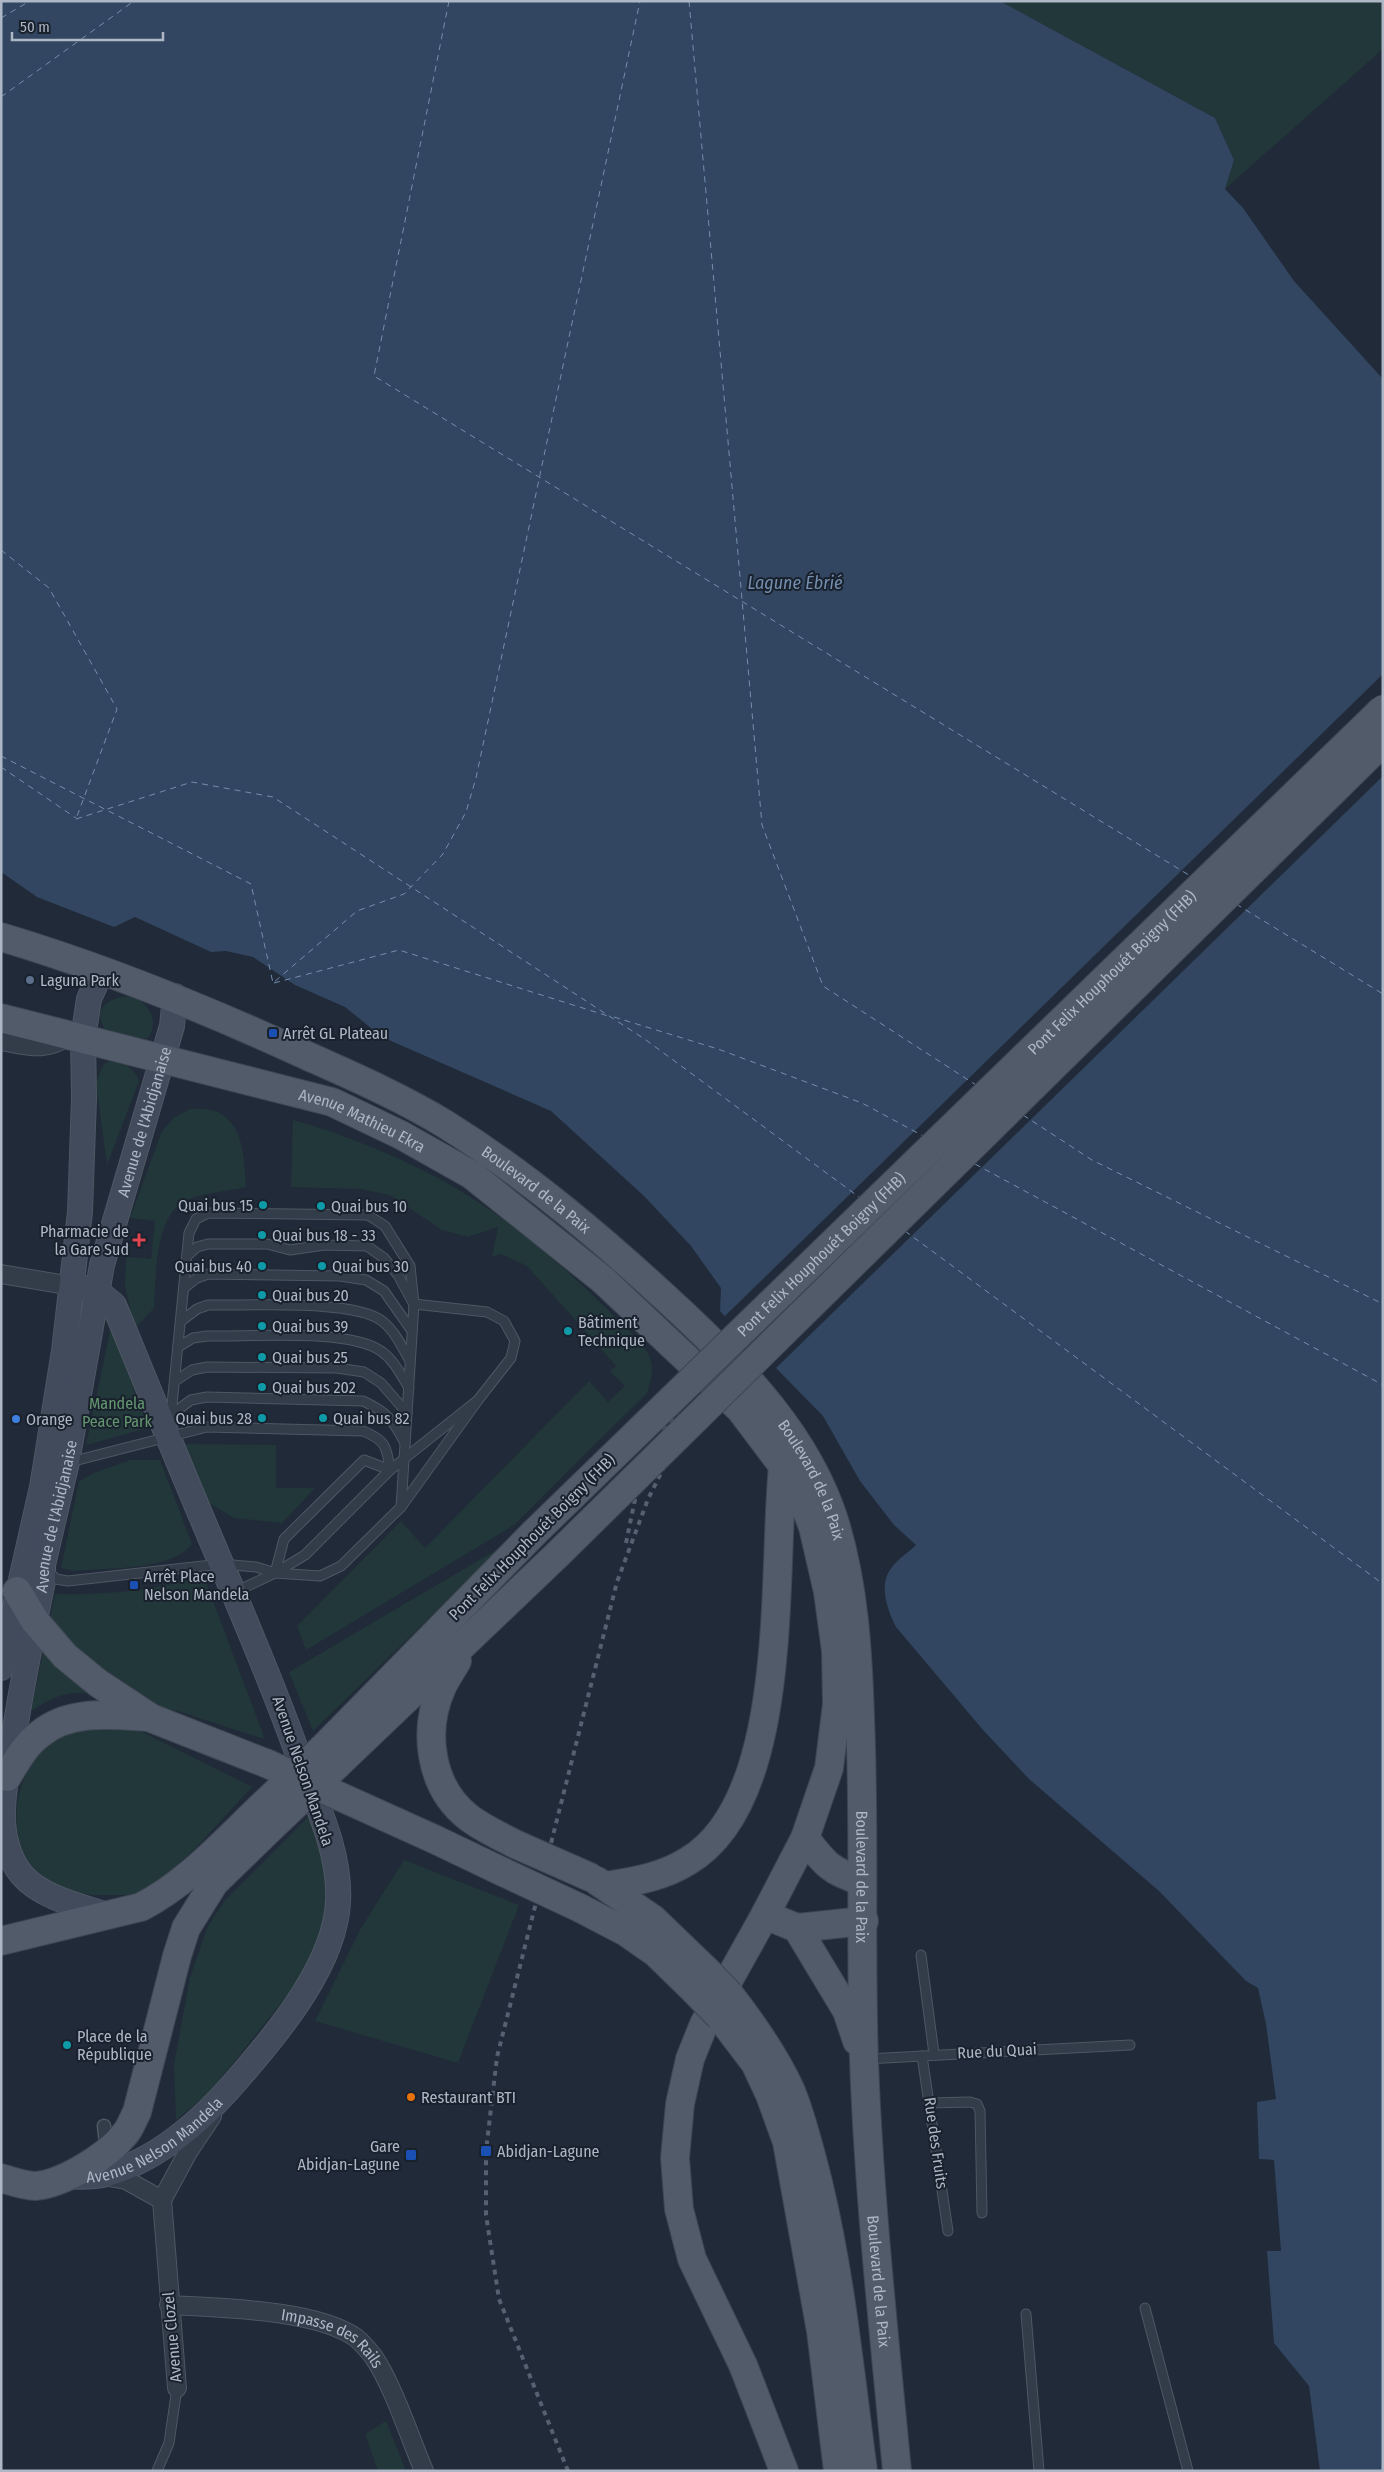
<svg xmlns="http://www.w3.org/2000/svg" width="1384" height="2472" viewBox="0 0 1384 2472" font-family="'Fira Sans Condensed',sans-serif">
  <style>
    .green { fill: #223739 }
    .water { fill: #324661 }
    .pier { fill: #202a38 }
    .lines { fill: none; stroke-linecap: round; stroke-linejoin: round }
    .ferry { stroke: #748eaf; stroke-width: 1; stroke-dasharray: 6 5; stroke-linecap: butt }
    .service-casing { stroke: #4e5764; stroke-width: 11 }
    .pedestrian-casing { stroke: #4e5764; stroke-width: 15 }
    .minor-casing { stroke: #4e5764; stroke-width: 20 }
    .secondary-casing { stroke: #4e5764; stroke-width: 26 }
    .primary-casing { stroke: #3d4552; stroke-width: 30 }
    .service { stroke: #333c49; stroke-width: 9 }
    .pedestrian { stroke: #333c49; stroke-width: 12 }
    .minor { stroke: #333c49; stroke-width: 18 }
    .secondary { stroke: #414b5c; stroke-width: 24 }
    .primary { stroke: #515b69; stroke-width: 28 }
    .rail { stroke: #556070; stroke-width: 4; stroke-dasharray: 5 5; stroke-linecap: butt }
    .primary-bridge-casing { stroke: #3d4552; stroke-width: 30; stroke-linecap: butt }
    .primary-bridge { stroke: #515b69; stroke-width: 28 }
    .service-dot { fill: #5c6f8a; stroke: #19212d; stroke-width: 2 }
    .transit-dot { fill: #1a4fb4; stroke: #19212d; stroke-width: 2 }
    .culture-dot { fill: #0f9aa8; stroke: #19212d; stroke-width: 2 }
    .health-dot { fill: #e0444e; stroke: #19212d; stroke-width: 2 }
    .shop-dot { fill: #3f7fe0; stroke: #19212d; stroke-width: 2 }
    .food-dot { fill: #e8710a; stroke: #19212d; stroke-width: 2 }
    .labels { text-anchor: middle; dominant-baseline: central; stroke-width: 4; stroke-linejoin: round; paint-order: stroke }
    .street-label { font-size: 16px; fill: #adb7c6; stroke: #19212d }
    .poi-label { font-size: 16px; fill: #adb7c6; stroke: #19212d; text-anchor: start }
    .park-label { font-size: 16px; fill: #649770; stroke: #19212d }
    .water-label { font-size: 18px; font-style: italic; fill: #748eaf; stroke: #19212d }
  </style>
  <rect width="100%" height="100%" fill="#202a38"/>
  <g class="green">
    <path d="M1000 1H1383V49L1225 189 1234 160 1215 118Z"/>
    <path d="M130 996C149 1002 160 1021 148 1038H140L105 1029C91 1007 111 997 130 996Z"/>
    <path d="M111 1061C125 1062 134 1068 139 1081L107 1165 96 1082 104 1064Z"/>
    <path d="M190 1109C198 1109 210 1108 218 1112 245 1126 244 1161 246 1187 229 1191 205 1193 189 1199 154 1212 156 1277 154 1308L135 1328 125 1287 126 1257 151 1259 155 1221 130 1218 162 1131 175 1117Z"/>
    <path d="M293 1120C343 1134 392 1154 438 1178 503 1213 562 1264 614 1316 625 1327 639 1339 647 1352 655 1366 652 1378 647 1393L514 1525 306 1650 297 1626 401 1521 425 1548 589 1381 608 1402 625 1386 610 1371 616 1366 527 1266 501 1254 492 1257 498 1227 468 1237 442 1230 390 1195 361 1189 291 1187Z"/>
    <path d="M111 1327 148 1428 86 1445Z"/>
    <path d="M182 1444 276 1445V1488H315L282 1523 234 1518 206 1501Z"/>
    <path d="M130 1460H160L192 1544C173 1571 103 1568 72 1571L61 1568 79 1481 94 1473Z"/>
    <path d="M503 1546 313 1731 289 1672Z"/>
    <path d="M204 1577 265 1739C210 1723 133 1691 76 1693 60 1693 44 1703 31 1711L55 1594C106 1596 155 1589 204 1577Z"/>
    <path d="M108 1727 136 1729 252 1787C219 1821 182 1870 141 1891 130 1896 115 1895 103 1895 86 1896 63 1892 48 1883 8 1856 9 1794 35 1759 42 1751 52 1738 63 1734 77 1729 94 1729 108 1727Z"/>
    <path d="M310 1815 328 1886V1925L306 1972 210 2092 176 2120 174 2065 190 1977 208 1926 225 1900Z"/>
    <path d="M404 1860 519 1905 458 2063 315 2021 361 1928Z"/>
    <path d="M386 2421 406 2471H378L365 2434Z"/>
  </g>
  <path class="water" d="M1 1H1000L1215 118 1234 160 1225 189 1243 208 1294 281 1383 379V2471H1320L1309 2386 1274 2343 1267 2251H1281L1274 2160 1259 2159 1257 2102 1276 2099 1266 2024 1258 1988 1246 1981 1159 1891 1029 1779 983 1730 896 1627C887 1609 878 1584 892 1567 899 1558 909 1552 916 1545L894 1525 860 1481 823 1416 720 1311 721 1288 691 1246 644 1196 551 1111 382 1037 345 1007 295 985 253 957 226 951 211 952 135 917 114 927 37 897 1 872Z"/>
  <path class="pier" d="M1383 674V776L774 1370 723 1318Z"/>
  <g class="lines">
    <g class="ferry">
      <path d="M449 1 374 376 1192 877"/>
      <path d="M689 1 762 825 823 986 976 1085"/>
      <path d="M1 18 30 1"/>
      <path d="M1 97 134 1"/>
      <path d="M1 550 49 588 117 709 76 819"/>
      <path d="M1 756 251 884 273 983 357 911 404 894 443 854 466 812 476 778 640 1"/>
      <path d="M1 767 76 818"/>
      <path d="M76 819 192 782 273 797 646 1040 859 1197"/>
      <path d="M1236 904 1383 994"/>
      <path d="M274 983 399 950 608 1016"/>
      <path d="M614 1017 718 1049 862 1103 925 1137"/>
      <path d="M1023 1115 1092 1160 1383 1304"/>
      <path d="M975 1164 1383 1385"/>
      <path d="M905 1231 1383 1584"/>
    </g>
    <g class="service-casing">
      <g id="service">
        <path d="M187 1256 197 1247 208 1244H267L290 1250 324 1245 367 1246 384 1258 398 1275 412 1301"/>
        <path d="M184 1288 197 1278 208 1274 340 1276 366 1280 384 1291 412 1331"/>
        <path d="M181 1321 197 1309 208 1305C247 1306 354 1299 382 1321 395 1331 402 1347 410 1361"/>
        <path d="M178 1347 193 1338 207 1336C249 1337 348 1328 381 1351 394 1360 401 1375 409 1388"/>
        <path d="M175 1381 192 1370 207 1367 337 1368 364 1372 381 1383 407 1413"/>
        <path d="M172 1414 191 1400 207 1397 363 1401C387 1412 393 1420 405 1443"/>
        <path d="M170 1425 189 1233 196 1219 208 1213 368 1215 385 1226 410 1266 414 1304 401 1507"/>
        <path d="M70 1462 207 1427 363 1431C385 1440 387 1446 390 1470"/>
        <path d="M48 1571 56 1579 68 1581 221 1564 256 1567 275 1573 320 1576 341 1566 401 1507 478 1400"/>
        <path d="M275 1573 284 1539 364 1460 390 1470"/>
        <path d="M235 1592 275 1573 305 1555 390 1470 478 1400 511 1358 515 1341 504 1321 487 1312 414 1304"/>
        <path d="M921 1955 934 2054"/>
        <path d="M922 2056 948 2231"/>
        <path d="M866 2059 1130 2045"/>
        <path d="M931 2103 970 2102 977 2104 980 2111 982 2213"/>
        <path d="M1145 2308 1188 2471"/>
        <path d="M1026 2314 1039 2471"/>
        <path d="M157 2471 169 2443 177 2388"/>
      </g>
    </g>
    <g class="pedestrian-casing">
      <path id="pedestrian" d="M104 2126 107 2151"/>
    </g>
    <g class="minor-casing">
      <g id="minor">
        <path d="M1 1041C30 1046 43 1052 70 1036"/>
        <path d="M1 1274 72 1286"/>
        <path d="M103 2176 126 2180 162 2200"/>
        <path id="s1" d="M169 2305C219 2308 314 2309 355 2337 361 2341 368 2350 373 2356 393 2385 410 2438 424 2471"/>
        <path d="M177 2388 162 2200 188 2152 212 2116"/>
      </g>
    </g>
    <g class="secondary-casing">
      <g id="secondary">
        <path d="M1 1668 42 1487 64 1351 80 1212 84 1098 83 1038 89 999 102 970"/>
        <path id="s2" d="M108 1915C80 1906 42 1898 22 1875 10 1861 4 1840 3 1822 2 1796 8 1768 13 1742 21 1688 32 1635 43 1581V1565L67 1462 102 1265 172 1026 175 996"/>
        <path id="s3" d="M66 2177C78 2177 91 2177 103 2175 159 2161 206 2117 242 2074 281 2029 335 1963 338 1902 341 1852 315 1801 298 1755 271 1678 238 1604 207 1530 175 1455 145 1380 114 1305L97 1291 72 1286"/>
      </g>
    </g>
    <g class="primary-casing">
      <g id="primary">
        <path id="s4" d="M1 937C105 968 203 1008 301 1053 350 1075 399 1096 445 1124 530 1177 607 1243 681 1312 743 1370 807 1436 834 1520 854 1584 858 1652 860 1718 865 1832 860 1946 864 2060 869 2197 884 2334 897 2471"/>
        <path id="s5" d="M1 1018 332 1102 401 1135 472 1175 603 1280 740 1409 783 1466 803 1501 813 1527 828 1592 836 1651 837 1704 829 1768 805 1838 765 1915 704 2024 690 2059 680 2104 675 2158 679 2209 692 2259 743 2365 784 2471"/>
        <path d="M17 1591 35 1621 65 1656 98 1683 151 1718 268 1764"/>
        <path d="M457 1661C452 1670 446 1678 442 1687 422 1731 430 1787 468 1817 482 1828 500 1836 515 1844"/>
        <path d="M323 1748 534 1533"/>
        <path d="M338 1764 556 1556"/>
        <path d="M7 1777C16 1762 25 1745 40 1734 70 1709 113 1715 149 1717"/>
        <path d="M805 1838C824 1863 831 1872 862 1881"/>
        <path d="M434 1839 503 1872"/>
        <path d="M597 1881 653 1919 706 1970"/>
        <path d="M606 1886C635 1881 663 1877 688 1861 791 1800 772 1571 783 1466"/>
        <path d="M580 1908 626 1932 656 1953 696 1992"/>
        <path d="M765 1915 797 1928 847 2011 857 2041"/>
        <path d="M797 1928 864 1921"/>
        <path d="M1 1941 141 1907C189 1882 226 1840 264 1804"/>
        <path d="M730 1995C754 2026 775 2056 791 2091 803 2121 810 2151 818 2182 841 2277 850 2374 863 2471"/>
        <path d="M720 2017 755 2063 770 2095 787 2142 821 2331 838 2471"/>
        <path d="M1 2178C11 2181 25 2186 35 2186 63 2184 106 2157 124 2135 130 2129 133 2119 137 2112L177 1956 186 1928 214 1883 279 1820"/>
      </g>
    </g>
    <use href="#service" class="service"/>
    <use href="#pedestrian" class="pedestrian"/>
    <use href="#minor" class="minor"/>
    <use href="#secondary" class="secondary"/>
    <use href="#primary" class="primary"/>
    <g class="rail">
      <path d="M626 1543 638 1485 666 1426 694 1391 1383 724"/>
      <path d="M568 2471 499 2299 486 2215V2151L497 2057 617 1582 648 1499 672 1451 705 1402 1383 745"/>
    </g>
    <g class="primary-bridge-casing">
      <g id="primary-bridge">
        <path id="s6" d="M534 1533 1383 709"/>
        <path d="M556 1556 1383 742"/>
        <path d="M268 1764 434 1839"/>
        <path d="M264 1804 323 1748"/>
        <path d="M279 1820 338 1764"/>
        <path d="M515 1844 592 1878"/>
        <path d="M503 1872 580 1908"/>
        <path d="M706 1970 730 1995"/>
        <path d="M696 1992 720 2017"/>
      </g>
    </g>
    <use href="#primary-bridge" class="primary-bridge"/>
  </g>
  <circle class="service-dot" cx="30" cy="980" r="5"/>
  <g class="transit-dot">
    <rect x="268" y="1028" width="10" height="10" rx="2.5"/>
    <rect x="129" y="1580" width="10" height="10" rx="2.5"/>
    <rect x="480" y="2145" width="12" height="12" rx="2.5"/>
    <rect x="405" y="2149" width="12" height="12" rx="2.5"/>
  </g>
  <g class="culture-dot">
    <circle cx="263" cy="1205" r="5"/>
    <circle cx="321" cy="1206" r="5"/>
    <circle cx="262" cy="1235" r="5"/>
    <circle cx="262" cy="1266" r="5"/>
    <circle cx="322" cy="1266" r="5"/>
    <circle cx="262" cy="1295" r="5"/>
    <circle cx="262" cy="1326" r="5"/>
    <circle cx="568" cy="1331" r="5"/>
    <circle cx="262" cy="1357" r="5"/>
    <circle cx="262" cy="1387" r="5"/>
    <circle cx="262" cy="1418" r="5"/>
    <circle cx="323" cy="1418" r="5"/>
    <circle cx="67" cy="2045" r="5"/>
  </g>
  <path class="health-dot" d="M136.5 1232.5h5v5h5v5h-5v5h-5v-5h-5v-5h5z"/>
  <circle class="shop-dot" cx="16" cy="1419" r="5"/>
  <circle class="food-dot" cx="411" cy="2097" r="5"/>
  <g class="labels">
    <g class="street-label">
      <text stroke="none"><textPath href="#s6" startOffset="805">Pont Felix Houphouét Boigny (FHB)</textPath></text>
      <text stroke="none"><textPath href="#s2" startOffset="869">Avenue de l'Abidjanaise</textPath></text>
      <text stroke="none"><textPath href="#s5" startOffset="376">Avenue Mathieu Ekra</textPath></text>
      <text stroke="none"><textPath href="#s4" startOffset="595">Boulevard de la Paix</textPath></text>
      <text stroke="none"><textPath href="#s6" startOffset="400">Pont Felix Houphouét Boigny (FHB)</textPath></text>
      <text stroke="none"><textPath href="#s4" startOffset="1000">Boulevard de la Paix</textPath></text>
      <text stroke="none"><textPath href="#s2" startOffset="464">Avenue de l'Abidjanaise</textPath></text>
      <text transform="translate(532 1537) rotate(-45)">Pont Felix Houphouét Boigny (FHB)</text>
      <text transform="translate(303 1771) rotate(71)">Avenue Nelson Mandela</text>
      <text stroke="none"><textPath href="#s4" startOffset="1405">Boulevard de la Paix</textPath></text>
      <text transform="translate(997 2051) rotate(-3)">Rue du Quai</text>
      <text stroke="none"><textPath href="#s3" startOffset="99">Avenue Nelson Mandela</textPath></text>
      <text transform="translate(936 2143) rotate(82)">Rue des Fruits</text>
      <text stroke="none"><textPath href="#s4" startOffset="1810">Boulevard de la Paix</textPath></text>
      <text transform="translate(172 2337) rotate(-95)">Avenue Clozel</text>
      <text stroke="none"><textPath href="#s1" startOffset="171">Impasse des Rails</textPath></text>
    </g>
    <g class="poi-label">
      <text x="40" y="980">Laguna Park</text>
      <text x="283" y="1033">Arrêt GL Plateau</text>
      <text x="253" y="1205" text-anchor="end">Quai bus 15</text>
      <text x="331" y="1206">Quai bus 10</text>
      <text x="129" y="1231" text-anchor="end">Pharmacie de<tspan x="129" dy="18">la Gare Sud</tspan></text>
      <text x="272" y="1235">Quai bus 18 - 33</text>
      <text x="252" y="1266" text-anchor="end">Quai bus 40</text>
      <text x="332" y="1266">Quai bus 30</text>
      <text x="272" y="1295">Quai bus 20</text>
      <text x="578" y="1322">Bâtiment<tspan x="578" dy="18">Technique</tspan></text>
      <text x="272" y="1326">Quai bus 39</text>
      <text x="272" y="1357">Quai bus 25</text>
      <text x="272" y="1387">Quai bus 202</text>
      <text x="252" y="1418" text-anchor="end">Quai bus 28</text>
      <text x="333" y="1418">Quai bus 82</text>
      <text x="26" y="1419">Orange</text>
      <text x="144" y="1576">Arrêt Place<tspan x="144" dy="18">Nelson Mandela</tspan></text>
      <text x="77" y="2036">Place de la<tspan x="77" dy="18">République</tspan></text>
      <text x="421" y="2097">Restaurant BTI</text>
      <text x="400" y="2146" text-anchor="end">Gare<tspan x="400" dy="18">Abidjan-Lagune</tspan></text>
      <text x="497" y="2151">Abidjan-Lagune</text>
    </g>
    <g class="park-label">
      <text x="117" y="1403">Mandela<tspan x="117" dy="18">Peace Park</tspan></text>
    </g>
    <g class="water-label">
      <text x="795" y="583">Lagune Ébrié</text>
    </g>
  </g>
  <rect width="1384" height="2472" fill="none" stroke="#adb7c6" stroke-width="5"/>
  <path d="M12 32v8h151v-8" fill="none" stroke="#adb7c6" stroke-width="2.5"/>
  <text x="20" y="32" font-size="15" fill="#adb7c6" stroke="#19212d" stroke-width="4" paint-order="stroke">50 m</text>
</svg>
